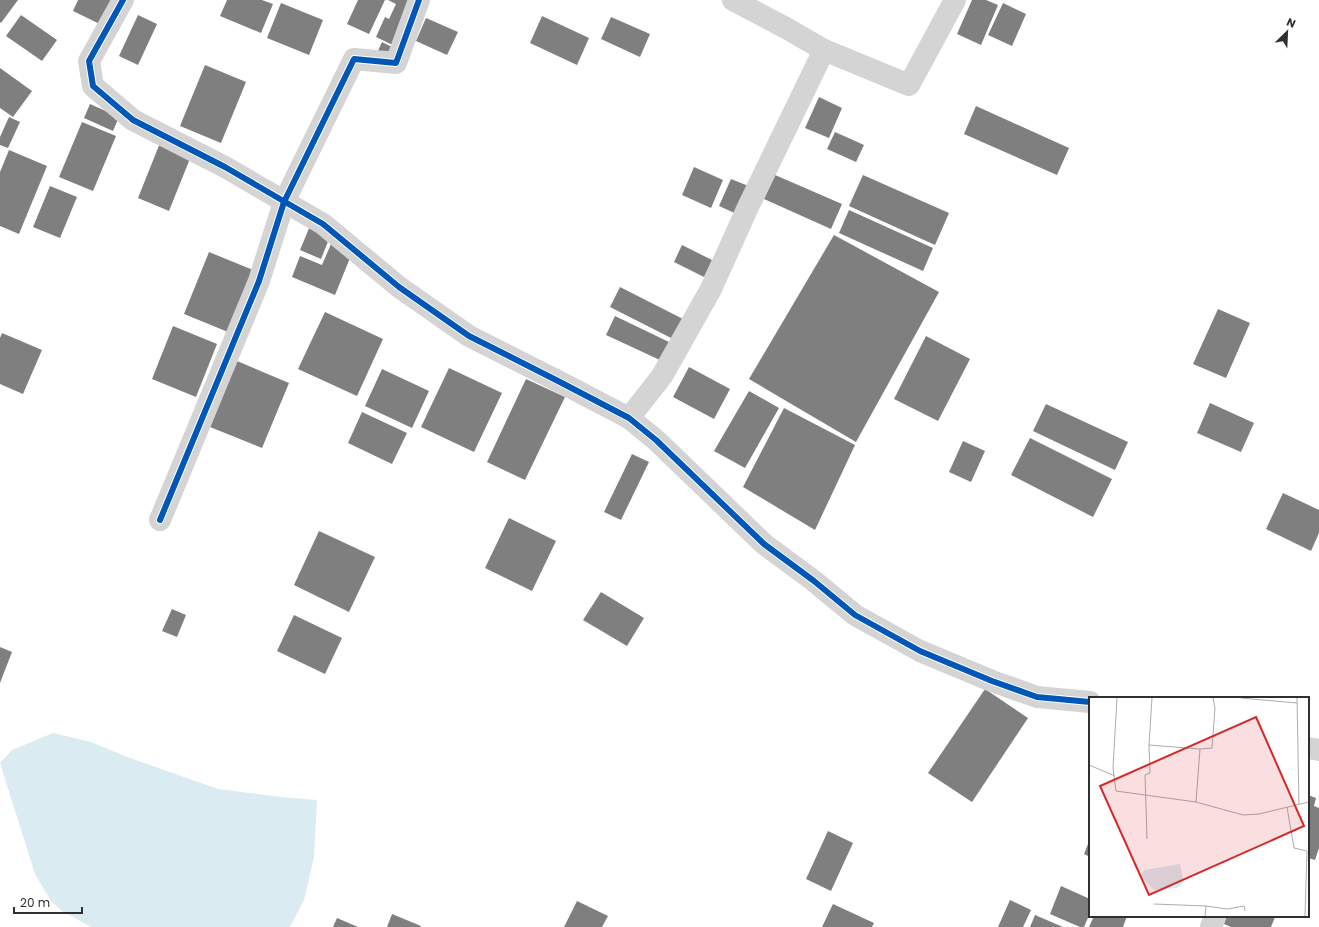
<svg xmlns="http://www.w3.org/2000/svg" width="1319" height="927" viewBox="0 0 1319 927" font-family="Poppins,sans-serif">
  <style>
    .water { fill: #dbebf2 }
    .building { fill: #7f7f7f }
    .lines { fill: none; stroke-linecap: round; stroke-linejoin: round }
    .minor { stroke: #d4d4d4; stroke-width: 22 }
    .cycleway-casing { stroke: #fff; stroke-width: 8 }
    .cycleway { stroke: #0057b8; stroke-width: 6 }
    .inset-road { fill: none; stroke: #acacac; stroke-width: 1 }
    .view { fill: #d62828; fill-opacity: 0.15; stroke: #d62828; stroke-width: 2 }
    .inset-edge { fill: none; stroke: #303030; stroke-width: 2 }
  </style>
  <rect width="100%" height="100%" fill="#fff"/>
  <path class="water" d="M53 733 91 742 130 758 218 789 281 797 317 800 314 857 304 900 291 925 289 927H91L62 911 51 901 35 874 0 763 12 750Z"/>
  <g class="building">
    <path d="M0 0H18L1 23 0 22Z"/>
    <path d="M78 0H113L108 28 73 11Z"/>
    <path d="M227 0H262L273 4 261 33 220 16Z"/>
    <path d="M358 0H385L369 34 347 24Z"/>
    <path d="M388 0H423L401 49 376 37 385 17 389 19 396 4Z"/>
    <path d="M972 0H986L998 5 981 45 957 34Z"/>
    <path d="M281 3 323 20 309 55 267 38Z"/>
    <path d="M1003 3 1026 14 1012 46 988 35Z"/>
    <path d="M21 15 57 40 42 61 6 36Z"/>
    <path d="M138 15 157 24 138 65 119 56Z"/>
    <path d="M542 16 589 38 577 65 530 43Z"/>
    <path d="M611 17 650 34 640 57 601 39Z"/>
    <path d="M426 18 458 32 447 55 416 41Z"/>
    <path d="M382 42 402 52 377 53Z"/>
    <path d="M205 65 246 82 221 143 180 126Z"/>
    <path d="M0 68 32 91 13 117 0 108Z"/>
    <path d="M819 97 842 108 829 138 805 128Z"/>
    <path d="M90 104 119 117 113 131 84 118Z"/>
    <path d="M976 106 1069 148 1057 175 964 134Z"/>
    <path d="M9 117 20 122 8 148 0 145V137Z"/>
    <path d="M82 122 116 136 93 191 59 177Z"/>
    <path d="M835 132 864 145 856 162 827 149Z"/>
    <path d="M160 143 191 156 169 211 138 198Z"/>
    <path d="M9 150 47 166 19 234 0 226V172Z"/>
    <path d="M694 167 723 180 711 208 682 195Z"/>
    <path d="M775 175 842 204 831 229 764 199Z"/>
    <path d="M863 175 949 213 935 245 849 206Z"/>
    <path d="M731 179 751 187 739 215 719 206Z"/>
    <path d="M50 186 77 197 60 238 33 227Z"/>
    <path d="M849 210 933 248 923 271 839 233Z"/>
    <path d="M310 226 331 234 321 259 300 250Z"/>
    <path d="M834 235 939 292 856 442 749 379Z"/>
    <path d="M331 244 352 253 335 295 292 277 300 256 322 265Z"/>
    <path d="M682 245 712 260 704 277 674 262Z"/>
    <path d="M209 252 253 270 228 332 184 314Z"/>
    <path d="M620 287 683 319 673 339 610 307Z"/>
    <path d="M1218 309 1250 323 1226 378 1193 364Z"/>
    <path d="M325 312 383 339 357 396 298 369Z"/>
    <path d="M615 316 671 343 662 361 606 335Z"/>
    <path d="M173 326 217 344 196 397 152 379Z"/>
    <path d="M2 333 42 350 23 394 0 384V338Z"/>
    <path d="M926 336 970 359 938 421 894 399Z"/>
    <path d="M237 361 289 383 262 448 210 427Z"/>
    <path d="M689 367 730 389 714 419 673 397Z"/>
    <path d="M449 368 502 393 474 452 421 427Z"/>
    <path d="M382 369 429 391 412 428 365 406Z"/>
    <path d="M526 379 565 397 525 480 487 462Z"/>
    <path d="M749 391 779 408 745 468 714 451Z"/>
    <path d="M1210 403 1254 423 1241 452 1197 433Z"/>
    <path d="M1046 404 1128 442 1115 470 1033 431Z"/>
    <path d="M784 408 855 445 815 530 743 487Z"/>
    <path d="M362 412 407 433 392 464 348 443Z"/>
    <path d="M1030 438 1112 479 1093 517 1011 475Z"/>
    <path d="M963 441 985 451 971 482 949 472Z"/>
    <path d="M632 454 649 462 621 520 604 512Z"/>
    <path d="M1283 493 1319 510V533L1311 551 1266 529Z"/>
    <path d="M509 518 556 541 532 591 485 568Z"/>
    <path d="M319 531 375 557 349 612 294 585Z"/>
    <path d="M601 592 644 618 627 646 583 620Z"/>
    <path d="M172 609 186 615 177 637 162 631Z"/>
    <path d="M294 615 342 638 325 674 277 651Z"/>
    <path d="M0 647 12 652 0 683Z"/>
    <path d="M985 689 1028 718 972 802 928 773Z"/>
    <path d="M1308 795 1316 798 1314 806 1319 808V848L1315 860 1308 858Z"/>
    <path d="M828 831 853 843 831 891 806 879Z"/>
    <path d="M1090 839V857L1084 854Z"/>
    <path d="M1061 886 1090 899V913L1084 927H1080L1050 914Z"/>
    <path d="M1010 900 1031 910 1023 927H998Z"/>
    <path d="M577 901 608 916 602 927H564Z"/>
    <path d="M833 904 874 923 872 927H822Z"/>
    <path d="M392 914 421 926 420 927H387Z"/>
    <path d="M1035 915 1063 927H1030Z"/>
    <path d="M1094 916H1127L1123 927H1089Z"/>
    <path d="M1227 916H1273L1275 917 1271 927H1231L1224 924Z"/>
    <path d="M337 918 358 927H333Z"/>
  </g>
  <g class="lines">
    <g class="minor">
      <path d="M123 0 89 61 93 86 133 120 225 167 323 224 399 287 469 336 558 381 629 418 656 440 764 544 814 581 855 615 920 651 992 681 1037 697 1090 702"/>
      <path d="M824 50 909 85 955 0"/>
      <path d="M629 418 662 376 711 289 748 207 824 50 786 28 733 0"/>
      <path d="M160 520 259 281 284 202 354 59 396 63 419 0"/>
      <path d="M1308 748 1319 750"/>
      <path d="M1211 927 1215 916"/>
    </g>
    <g class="cycleway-casing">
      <g id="cycleway">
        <path d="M123 0 89 61 93 86 133 120 225 167 323 224 399 287 469 336 558 381 629 418 656 440 764 544 814 581 855 615 920 651 992 681 1037 697 1090 702"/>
        <path d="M160 520 259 281 284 202 354 59 396 63 419 0"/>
      </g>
    </g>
    <use href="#cycleway" class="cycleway"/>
  </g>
  <g transform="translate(1089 697)">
    <rect width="220" height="220" fill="#fff"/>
    <path d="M91 167 94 183 92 189 88 191 65 193 51 179 56 173Z" fill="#dbebf2"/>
    <path class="inset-road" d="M28 1 24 71 27 94 107 105 154 118 170 117 220 105M152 1 208 6M208 1 210 108M60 48 111 52 107 105M111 52 123 51 126 11 124 1M0 68 26 79M198 110 205 151 218 154 216 219M58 142 56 78 61 76 60 48 63 1M65 207 117 209M116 219 117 209 138 212 155 209 156 214"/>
    <path class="view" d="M167 20 215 129 60 198 11 89Z"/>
    <rect width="220" height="220" class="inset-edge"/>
  </g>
  <g transform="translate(1287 32) rotate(24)" stroke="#ffffff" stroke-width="3" paint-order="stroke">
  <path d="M0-3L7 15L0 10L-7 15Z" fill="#303030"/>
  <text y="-6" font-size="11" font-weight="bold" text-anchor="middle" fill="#303030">N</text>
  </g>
  <path d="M14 907v6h68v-6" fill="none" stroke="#303030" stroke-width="2"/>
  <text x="20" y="907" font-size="12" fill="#303030" stroke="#ffffff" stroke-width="3" paint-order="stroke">20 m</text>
</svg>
